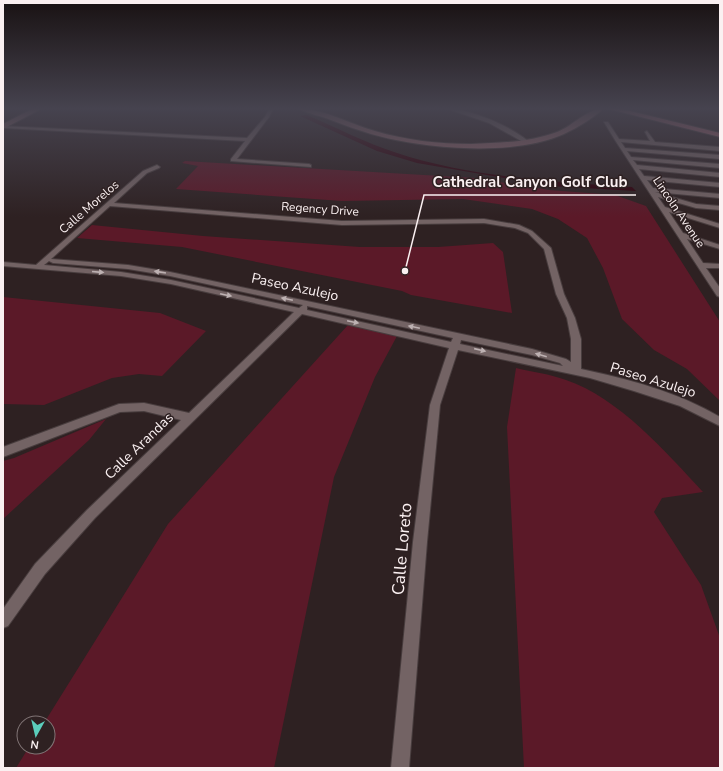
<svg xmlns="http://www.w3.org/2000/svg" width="723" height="771" viewBox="0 0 723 771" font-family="'Nunito Sans',sans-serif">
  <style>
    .green { fill: #5b1928 }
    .water { fill: #2f000b }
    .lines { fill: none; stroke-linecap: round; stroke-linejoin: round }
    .street-casing { stroke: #483d3e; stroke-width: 2 }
    .secondary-casing { stroke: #483d3e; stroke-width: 2 }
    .primary-casing { stroke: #483d3e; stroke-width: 2 }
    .street { fill: #736364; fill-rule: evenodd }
    .secondary { fill: #8e646a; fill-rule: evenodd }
    .primary { fill: #a86571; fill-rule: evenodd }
    .oneway { fill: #bdb1b2 }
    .labels { text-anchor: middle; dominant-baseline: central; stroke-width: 3; stroke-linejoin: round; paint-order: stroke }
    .far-street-label { font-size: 12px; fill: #faf0f1; stroke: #2e2122 }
    .street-label { font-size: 14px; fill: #faf0f1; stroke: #2e2122 }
    .near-street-label { font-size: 17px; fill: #faf0f1; stroke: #2e2122 }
    .leader { fill: none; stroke: #faf0f1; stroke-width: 1.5 }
    .callout-dot { fill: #faf0f1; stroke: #2e2122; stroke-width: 1.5 }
    .callout-label { font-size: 15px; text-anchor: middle; font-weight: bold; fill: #faf0f1; stroke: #2e2122; stroke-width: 3; stroke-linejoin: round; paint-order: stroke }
  </style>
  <rect width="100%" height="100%" fill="#2e2122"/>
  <g class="green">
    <path d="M185 161 475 178 549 190 615 195 646 206 720 322V401L687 369 654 350 622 319 603 268 587 238 558 219 532 209 463 199 342 201 176 189 198 166 182 163Z"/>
    <path d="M92 225 203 236 360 247H438L493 243 503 252 512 313 411 295 402 291 182 247 77 238Z"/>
    <path d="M3 297 160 313 206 331 162 376 139 374 112 378 44 405 3 404Z"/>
    <path d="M348 325 397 336 375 377 334 477 274 768H16L29 747H48V723H44L168 524Z"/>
    <path d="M516 368C532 372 550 374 566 380 619 398 666 452 703 492L662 498 654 512 701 585 720 638V768H524L507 427Z"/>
    <path d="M106 419 89 440 3 519V461L14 458Z"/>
  </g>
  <path class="water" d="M307 115C337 128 366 143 397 153 469 177 556 182 632 187L636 191 550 186 417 163 377 151 300 116Z"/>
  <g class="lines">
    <g class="street-casing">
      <g id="street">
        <path d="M269 109H273L269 117 237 159 309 164 311 165V167L231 161V159L245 141 3 128V126L247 138 265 117Z"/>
        <path d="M448 109C471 109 510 126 528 141L523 142 489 123Z"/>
        <path d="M604 122H608L619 139 650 141 645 132 647 131 655 142 720 147V151L621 142 625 148 720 155V159L627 151 631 157 720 164V168L633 160 637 165 720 173V177L639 169 644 176 720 183V187L647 180 653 188 720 194V198L655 192 696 204 720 206V210L696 208 658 197 665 207 720 224V228L669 212 683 233 720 245V249L687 239 703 263 720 264V268H706L720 288V297L717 296 615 140Z"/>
        <path d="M157 165 160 167 159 168 147 173 114 203 342 221 484 219 519 225 532 231 551 248 564 294 575 318 581 339V369C628 379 678 392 720 417V426L680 406 634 391 590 378 458 350 440 405 427 542 409 768H391L413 542 430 405 449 348 302 314 95 518 45 574 8 626 3 628V609L35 564 87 510 181 420 144 411 120 412 3 457V447L119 404 144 403 189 413 294 312 171 284 121 276 3 266V262L36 265 143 171ZM110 206 342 225 484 223 515 228 528 233 544 249 556 294 567 318 571 339V362L566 359 532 349 170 272 128 265 51 259ZM49 261 53 263 128 269 170 276 303 305 299 308 171 280 121 272 44 265ZM307 306 453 338 451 342 307 310ZM461 340 532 355 560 363 563 366 460 344Z"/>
      </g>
    </g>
    <g class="secondary-casing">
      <g id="secondary">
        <path d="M32 109H41L3 129V124Z"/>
        <path d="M299 109C326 109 349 124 375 131 405 140 439 144 471 144 500 143 530 142 557 132 573 126 586 109 603 109 592 119 577 128 564 134 513 157 424 149 371 134 358 130 344 125 331 120 321 116 309 114 299 109Z"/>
      </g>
    </g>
    <g class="primary-casing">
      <path id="primary" d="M609 109H622L720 133V137Z"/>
    </g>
    <use href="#street" class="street"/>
    <use href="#secondary" class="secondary"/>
    <use href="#primary" class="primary"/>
  </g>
  <defs><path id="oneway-solid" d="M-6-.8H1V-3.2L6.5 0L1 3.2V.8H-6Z"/></defs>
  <g class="oneway">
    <use href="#oneway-solid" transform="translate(98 272) rotate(5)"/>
    <use href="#oneway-solid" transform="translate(160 272) rotate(-171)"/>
    <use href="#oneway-solid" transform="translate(226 295) rotate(12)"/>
    <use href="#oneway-solid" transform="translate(287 299) rotate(-168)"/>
    <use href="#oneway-solid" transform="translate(353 322) rotate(12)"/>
    <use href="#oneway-solid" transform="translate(414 327) rotate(-168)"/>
    <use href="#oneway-solid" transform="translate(480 350) rotate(13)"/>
    <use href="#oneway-solid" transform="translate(541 355) rotate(-164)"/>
  </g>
  <linearGradient id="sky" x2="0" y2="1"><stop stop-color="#191213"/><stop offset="0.5" stop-color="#46434f"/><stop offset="1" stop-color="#46434f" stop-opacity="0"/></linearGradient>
  <rect width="723" height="217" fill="url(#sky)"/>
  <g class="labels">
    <g class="far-street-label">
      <text transform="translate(89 207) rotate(-41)">Calle Morelos</text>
      <text transform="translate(320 209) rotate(4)">Regency Drive</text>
      <text transform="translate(679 212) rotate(56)">Lincoln Avenue</text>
    </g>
    <g class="street-label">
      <text transform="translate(295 287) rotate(12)">Paseo Azulejo</text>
      <text transform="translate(653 380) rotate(17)">Paseo Azulejo</text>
      <text transform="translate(139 446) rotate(-44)">Calle Arandas</text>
    </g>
    <g class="near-street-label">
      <text transform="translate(402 549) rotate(-85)">Calle Loreto</text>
    </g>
  </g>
  <path class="leader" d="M405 271L424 195H636"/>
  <circle class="callout-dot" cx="405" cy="271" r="4"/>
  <g class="callout-label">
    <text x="530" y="187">Cathedral Canyon Golf Club</text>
  </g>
  <rect width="723" height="771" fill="none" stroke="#faf0f1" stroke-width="8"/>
  <g transform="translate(36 735) rotate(188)"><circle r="19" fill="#2e2122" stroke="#807475"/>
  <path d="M0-3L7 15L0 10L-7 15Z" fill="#5bcebc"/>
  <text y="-6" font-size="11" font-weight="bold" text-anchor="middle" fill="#faf0f1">N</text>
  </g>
</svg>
